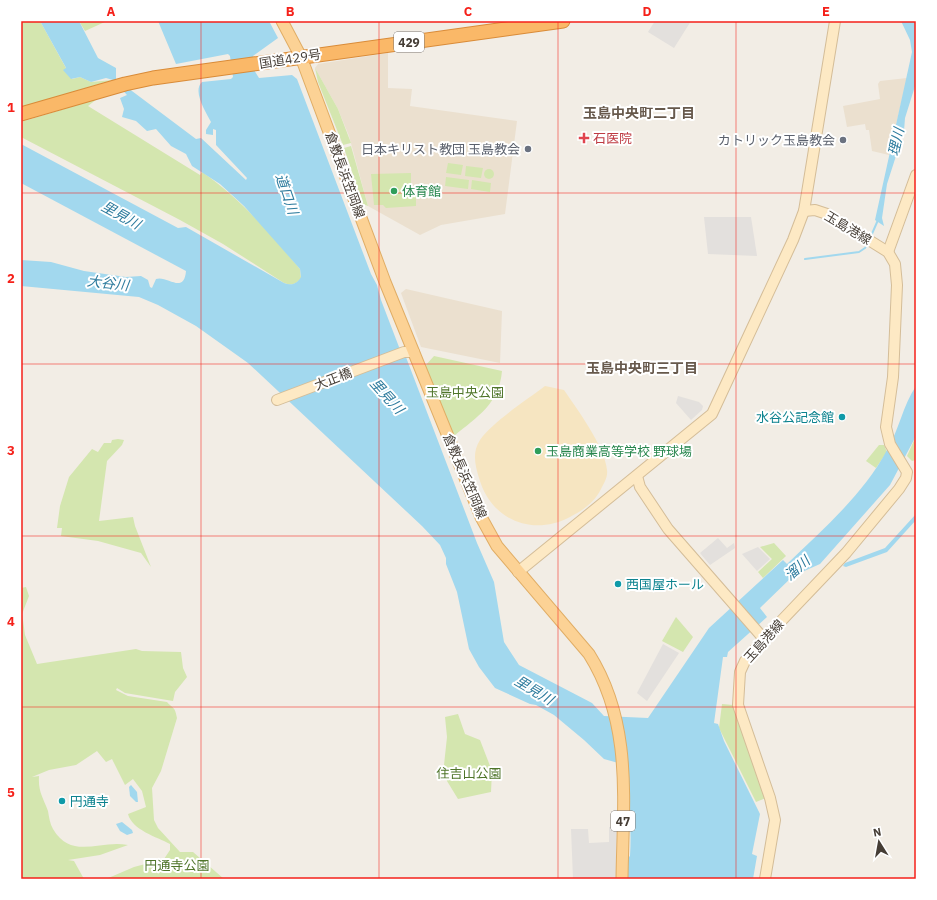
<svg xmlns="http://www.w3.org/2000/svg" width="937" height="900" viewBox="0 0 937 900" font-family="'IBM Plex Sans','Noto Sans JP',sans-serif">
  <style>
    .education { fill: #ebe0cf }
    .green { fill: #d4e6af }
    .sand { fill: #f6e5c1 }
    .parking { fill: #e3e0dd }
    .water { fill: #a2d8ee }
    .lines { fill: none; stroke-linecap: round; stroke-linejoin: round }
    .stream { stroke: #a2d8ee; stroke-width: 2 }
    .secondary-casing { stroke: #d4bd98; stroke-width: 12 }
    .primary-casing { stroke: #e0ad65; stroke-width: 13 }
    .highway-casing { stroke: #d98b38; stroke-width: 15 }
    .secondary { stroke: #fde9c4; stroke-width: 10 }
    .primary { stroke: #fcd295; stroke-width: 11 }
    .highway { stroke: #fab868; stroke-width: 13 }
    .grid { fill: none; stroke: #f5211a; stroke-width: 1; stroke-opacity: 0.55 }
    .health-dot { fill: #e0444e; stroke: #fff; stroke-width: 1.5 }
    .worship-dot { fill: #6b7280; stroke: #fff; stroke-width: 1.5 }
    .leisure-dot { fill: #2e9e5b; stroke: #fff; stroke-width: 1.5 }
    .culture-dot { fill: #0f9aa8; stroke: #fff; stroke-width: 1.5 }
    .labels { text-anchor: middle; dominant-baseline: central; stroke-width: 4; stroke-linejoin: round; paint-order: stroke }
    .shield { fill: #fff; stroke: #7d7772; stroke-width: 1 }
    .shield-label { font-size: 12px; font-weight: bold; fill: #453d35 }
    .street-label { font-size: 13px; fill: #453d35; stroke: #fff }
    .health-label { font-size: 13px; fill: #be3a42; stroke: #fff; text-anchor: start }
    .worship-label { font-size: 13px; fill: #5b616d; stroke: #fff; text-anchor: end }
    .leisure-label { font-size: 13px; fill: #27864d; stroke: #fff; text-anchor: start }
    .park-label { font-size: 13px; fill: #4f752a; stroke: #fff }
    .culture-label { font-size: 13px; fill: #0d838f; stroke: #fff; text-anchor: start }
    .neighbourhood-label { font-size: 14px; font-weight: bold; fill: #67594c; stroke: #fff }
    .water-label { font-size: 14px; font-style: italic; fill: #2e7c9e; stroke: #fff }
    .neatline { fill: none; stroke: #f5211a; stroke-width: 1.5 }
    .grid-label { font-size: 13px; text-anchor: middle; font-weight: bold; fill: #f5211a }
  </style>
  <rect width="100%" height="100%" fill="#f2ede5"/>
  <g class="education">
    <path d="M388 53V88L412 89 410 106 517 121 505 214 441 225 420 235 368 206 349 136 338 109 315 68 318 64Z"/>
    <path d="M907 78 889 155 872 151 869 130H866L865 124 847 127 843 106 880 99 878 84 880 81Z"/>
    <path d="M406 289 502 311 500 363 421 347 401 293Z"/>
  </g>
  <g class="green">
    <path d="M21 21H40L72 79 80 77 91 82 113 80 21 107Z"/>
    <path d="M79 21H107L85 31Z"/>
    <path d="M315 68 338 109 351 143 343 145 318 82Z"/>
    <path d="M97 99 88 106 200 175 202 172C241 199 270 233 300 269L301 278C297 284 291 286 284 283L223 244 180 220 21 137V122Z"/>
    <path d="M351 146 368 206 363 204 344 148Z"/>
    <path d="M448 163 463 165 461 175 446 173Z"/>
    <path d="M466 166 483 168 481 178 465 176Z"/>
    <circle cx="489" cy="174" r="5"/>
    <path d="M411 173V189L416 192V206L386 208 383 205H374L371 174Z"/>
    <path d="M446 177 469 180 468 189 445 186Z"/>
    <path d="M472 180 491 183 490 192 471 189Z"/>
    <path d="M434 356 502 371C499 404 478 416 454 436L425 366Z"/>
    <path d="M916 436V460L912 461 907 456Z"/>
    <path d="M118 439 124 440 122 445 107 461 99 521 133 517 135 526 151 567 141 553 98 541 61 536 62 528H57L60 506 69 477 92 449 98 452 104 443H111L112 440Z"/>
    <path d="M879 445H884L887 452 876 468 866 461Z"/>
    <path d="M774 543 786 556 763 578 758 572 772 559 760 547Z"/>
    <path d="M26 587 29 596 22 614 23 620 25 635 37 664 136 649 142 651 181 652 183 668 187 677 175 692 173 701 125 693 117 688 116 690 128 696 167 702C173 709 175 706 177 718L161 771 152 788 154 820 158 828 180 852H193L224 879H106L134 867 164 859 170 850V844C157 837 132 830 128 814L146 807 142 791 133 779 125 785 112 759 106 762 97 751 76 765 49 770 32 777 39 776C38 792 43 797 48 811 49 817 50 824 53 829 72 861 100 839 128 845L100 855 68 860 74 861 84 879H21V588Z"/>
    <path d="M676 617 693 637 683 652 662 641Z"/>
    <path d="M722 704 733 705 766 798 756 802 719 728Z"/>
    <path d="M458 714 465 734 480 740 492 771 491 792 458 799 447 781 444 765 447 737 445 717Z"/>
  </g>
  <path class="sand" d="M545 386 564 390C577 409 605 447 607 470 608 477 604 483 601 489 594 503 583 510 570 517 532 537 491 520 479 478 475 465 472 452 480 440 491 423 528 399 545 386Z"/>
  <g class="parking">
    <path d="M655 21H691L674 48 648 32Z"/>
    <path d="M704 217H751L757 256 708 254Z"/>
    <path d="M678 396 699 402 703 406 702 410 691 420 676 403Z"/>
    <path d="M718 538 727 548 734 543 735 548 710 565 700 553Z"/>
    <path d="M758 547 770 559 757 571 742 554Z"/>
    <path d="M663 644 679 653 647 701 637 693Z"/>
    <path d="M609 827H617L616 879H573L571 829H588L589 843 609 842Z"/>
  </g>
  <g class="water">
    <path d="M40 21H79L98 58 116 68V79L196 139 201 138 246 180 247 178 216 145V130L213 129V135L206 134V130L211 122C206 112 192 91 202 82L231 79 233 77 230 56 228 54 176 64 158 21H269L278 38 253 56 254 70 259 78 292 75 297 79 371 274 377 285 381 300 399 347 404 352 477 543 494 582 504 642 519 665 592 703 604 716 648 718 709 628 783 560 787 564C823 529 863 495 887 450 899 430 903 405 916 386V436L890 485 820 564 793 576 760 608 767 617 728 652 727 657H723L714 723 718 724 724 741 760 814 752 854 757 856 753 879H628V858L630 856C632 826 628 796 629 766L604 759 584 740 554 715 536 705 530 704 495 688 479 667 469 649 457 592 446 564V558L440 545 422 526 248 363 196 326 158 305 139 297 21 286V260L51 262 84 271 126 277 141 276 148 280 150 287 152 288 156 279C167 275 184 295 186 271L21 183V144L178 228 186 227 284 283C291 286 297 284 301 277L300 269 244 206 220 184 192 166 186 154 171 146 156 129 147 131 136 121 122 117 124 109 120 98 127 95 113 80 106 78 91 82 80 77 71 79 63 70 66 68 65 66Z"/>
    <path d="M901 21H915L916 23V83L905 118 904 131 887 184 882 218 884 226 875 220 912 52 910 40Z"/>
    <path d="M916 514V520L887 552 846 567 843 566 845 563 885 548Z"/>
    <path d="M131 785 137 792 138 802H136L130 796 129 787Z"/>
    <path d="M122 822 132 830 133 833 127 835 120 831 116 824Z"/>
  </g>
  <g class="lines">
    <g class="stream">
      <path d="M871 236 878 220"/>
      <path d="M805 259 859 252 865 248 868 244"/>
    </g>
    <g class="secondary-casing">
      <g id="secondary">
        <path d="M888 252 916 175"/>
        <path d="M277 400 404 352H414"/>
        <path d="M637 476 640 487 668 529 764 639"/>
        <path d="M518 572 712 414 793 240 804 211 835 21"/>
        <path d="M765 879 775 820 770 798 738 705 740 672 745 661 764 639 846 553 899 489 906 478 907 472 890 444 886 427 893 377 897 285 895 264 888 252 827 214 815 210 804 211"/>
      </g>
    </g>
    <g class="primary-casing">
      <path id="primary" d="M282 21 301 57 385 282 481 517 497 546 589 654C633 724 623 801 622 879"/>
    </g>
    <g class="highway-casing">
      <path id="highway" d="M21 114 125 84 153 78 563 21"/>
    </g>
    <use href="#secondary" class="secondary"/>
    <use href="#primary" class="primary"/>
    <use href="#highway" class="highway"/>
  </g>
  <path class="grid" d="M201 21V879M379 21V879M558 21V879M736 21V879M21 193H916M21 364H916M21 536H916M21 707H916"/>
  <path class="health-dot" d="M582 132h4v4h4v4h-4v4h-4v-4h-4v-4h4z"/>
  <g class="worship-dot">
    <circle cx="843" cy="140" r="4"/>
    <circle cx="528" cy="149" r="4"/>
  </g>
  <g class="leisure-dot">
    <circle cx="394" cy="191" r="4"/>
    <circle cx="538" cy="451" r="4"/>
  </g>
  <g class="culture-dot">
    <circle cx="842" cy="417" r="4"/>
    <circle cx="618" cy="584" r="4"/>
    <circle cx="62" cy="801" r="4"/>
  </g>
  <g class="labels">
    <g class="shield">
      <rect x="394" y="32" width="30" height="20" rx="3"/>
      <rect x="611" y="811" width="24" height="20" rx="3"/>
    </g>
    <g class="shield-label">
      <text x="409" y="42">429</text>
      <text x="623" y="821">47</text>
    </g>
    <g class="street-label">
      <text transform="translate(290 59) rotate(-9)">国道429号</text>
      <text transform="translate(345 175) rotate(70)">倉敷長浜笠岡線</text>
      <text transform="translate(848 228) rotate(31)">玉島港線</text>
      <text transform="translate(333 379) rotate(-21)">大正橋</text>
      <text transform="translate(465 476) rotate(67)">倉敷長浜笠岡線</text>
      <text transform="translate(764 641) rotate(-48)">玉島港線</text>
    </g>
    <g class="health-label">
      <text x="593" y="138">石医院</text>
    </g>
    <g class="worship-label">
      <text x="835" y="140">カトリック玉島教会</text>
      <text x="520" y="149">日本キリスト教団 玉島教会</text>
    </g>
    <g class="leisure-label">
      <text x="402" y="191">体育館</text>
      <text x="546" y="451">玉島商業高等学校 野球場</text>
    </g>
    <g class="park-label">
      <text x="465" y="392">玉島中央公園</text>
      <text x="469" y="773">住吉山公園</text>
      <text x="177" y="865">円通寺公園</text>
    </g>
    <g class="culture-label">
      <text x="834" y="417" text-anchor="end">水谷公記念館</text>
      <text x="626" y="584">西国屋ホール</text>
      <text x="70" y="801">円通寺</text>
    </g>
    <g class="neighbourhood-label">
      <text x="639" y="113">玉島中央町二丁目</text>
      <text x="642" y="368">玉島中央町三丁目</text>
    </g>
    <g class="water-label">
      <text transform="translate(896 142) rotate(-77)">理川</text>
      <text transform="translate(287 194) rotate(71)">道口川</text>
      <text transform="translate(121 215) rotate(29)">里見川</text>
      <text transform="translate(108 283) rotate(7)">大谷川</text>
      <text transform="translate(387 396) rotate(48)">里見川</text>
      <text transform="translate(797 568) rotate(-41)">溜川</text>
      <text transform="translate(534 690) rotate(31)">里見川</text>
    </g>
  </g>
  <rect width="937" height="900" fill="none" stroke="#ffffff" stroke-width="44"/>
  <g transform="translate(879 842) rotate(349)" stroke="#ffffff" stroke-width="3" paint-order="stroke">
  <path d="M0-3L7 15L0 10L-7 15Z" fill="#453d35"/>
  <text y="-6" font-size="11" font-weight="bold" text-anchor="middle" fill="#453d35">N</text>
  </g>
  <rect x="22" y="22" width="893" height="856" class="neatline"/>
  <g class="grid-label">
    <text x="111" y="16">A</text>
    <text x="290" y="16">B</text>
    <text x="468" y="16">C</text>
    <text x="647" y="16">D</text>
    <text x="826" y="16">E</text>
    <text x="11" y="112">1</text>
    <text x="11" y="283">2</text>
    <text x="11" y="455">3</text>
    <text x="11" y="626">4</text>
    <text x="11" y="797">5</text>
  </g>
</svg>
